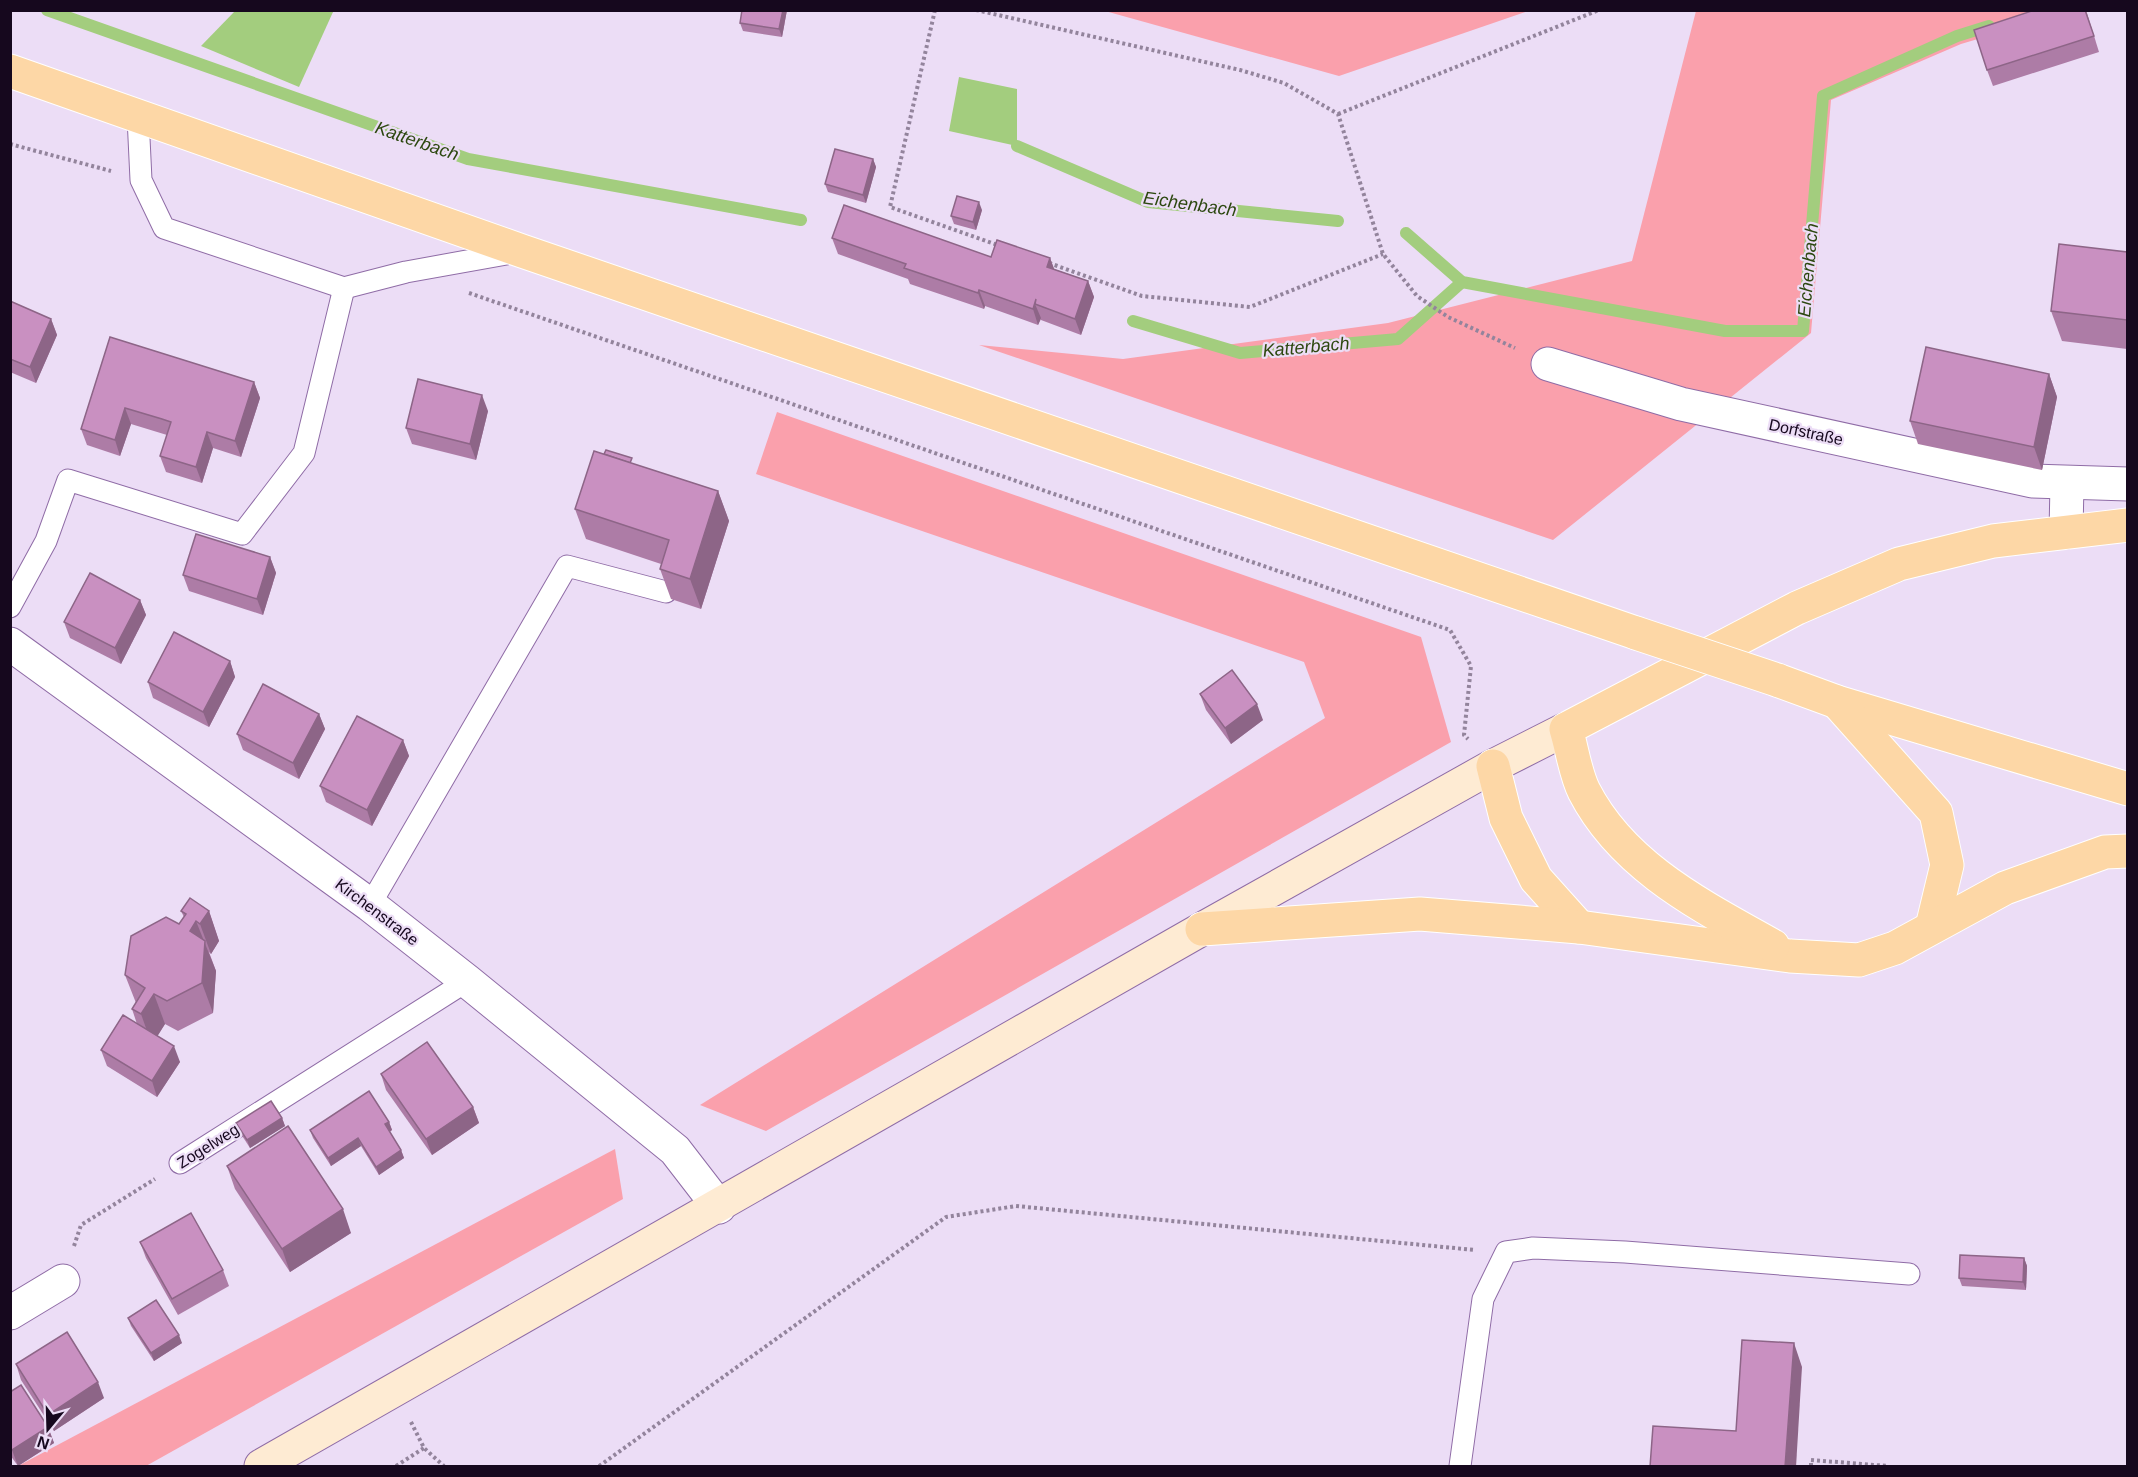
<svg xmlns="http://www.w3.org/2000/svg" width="2138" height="1477" viewBox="0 0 2138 1477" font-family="Helvetica,sans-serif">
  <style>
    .green { fill: #faa0ac }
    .water { fill: #a3cd7e }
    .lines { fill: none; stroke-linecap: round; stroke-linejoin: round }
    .stream { stroke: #a3cd7e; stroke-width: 12 }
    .service-casing { stroke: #8f6ca6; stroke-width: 23 }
    .minor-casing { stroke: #8f6ca6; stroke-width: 35 }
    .secondary-casing { stroke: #8f6ca6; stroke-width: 35 }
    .primary-casing { stroke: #fff; stroke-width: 35 }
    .path { stroke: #93849c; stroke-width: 4; stroke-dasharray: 3 3; stroke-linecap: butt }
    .service { stroke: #fff; stroke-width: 21 }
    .minor { stroke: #fff; stroke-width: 33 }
    .secondary { stroke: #feebd3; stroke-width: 33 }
    .primary { stroke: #fdd7a6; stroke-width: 33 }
    .primary-bridge-casing { stroke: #fff; stroke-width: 35; stroke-linecap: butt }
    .primary-bridge { stroke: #fdd7a6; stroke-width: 33 }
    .wall { fill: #ad7ca6 }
    .shaded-wall { fill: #8d6587 }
    .building { fill: #c990c1; stroke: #8d6587; stroke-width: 1.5 }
    .labels { text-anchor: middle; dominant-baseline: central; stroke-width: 4.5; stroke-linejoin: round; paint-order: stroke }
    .street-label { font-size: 16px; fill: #16081e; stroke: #ecddf6 }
    .water-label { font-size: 18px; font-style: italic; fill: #2d4810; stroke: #ecddf6 }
  </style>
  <rect width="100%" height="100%" fill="#ecddf6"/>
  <g class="green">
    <path d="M1105 11H1528L1339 76Z"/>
    <path d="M1696 11H2072L1961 44 1831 100 1811 333 1553 540 979 345 1123 359 1388 323 1632 261Z"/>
    <path d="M777 412 1421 637 1451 742 766 1131 700 1105 1325 718 1304 662 756 474Z"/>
    <path d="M615 1149 623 1199 146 1466H18Z"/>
  </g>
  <g class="water">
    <path d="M328 10 333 12 299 87 201 46 235 11Z"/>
    <path d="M959 77 1017 89V146L949 131Z"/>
  </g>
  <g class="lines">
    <g class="stream">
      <path d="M47 10 468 159 801 220"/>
      <path d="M1017 146 1148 202 1338 221"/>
      <path d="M1406 233 1462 282 1725 331H1803L1823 96 1957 36 1989 26"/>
      <path d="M1133 321 1240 353 1398 339 1462 282"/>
    </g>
    <g class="service-casing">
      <g id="service">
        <path d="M138 117 141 180 164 228 344 288 406 272 517 252"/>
        <path d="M10 607 46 541 68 480 242 534 304 453 344 288"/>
        <path d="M370 905 567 566 666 592"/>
        <path d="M180 1163 467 981"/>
        <path d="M1460 1466 1483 1299 1506 1252 1533 1248 1625 1252 1909 1274"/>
      </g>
    </g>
    <g class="minor-casing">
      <g id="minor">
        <path d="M1548 364 1681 404 2032 481 2128 484"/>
        <path d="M2066 532 2067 484"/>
        <path d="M10 644 370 905 467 981 675 1150 719 1207"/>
        <path d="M10 1313 63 1281"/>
      </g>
    </g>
    <g class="secondary-casing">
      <path id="secondary" d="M261 1466 1202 929 1493 766 1566 729"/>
    </g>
    <g class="primary-casing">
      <g id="primary">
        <path d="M10 71 522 251 1636 633"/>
        <path d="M1777 680 1837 702 2128 789"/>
        <path d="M1837 702 1936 813 1947 865 1932 927"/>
        <path d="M1493 766 1506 818 1536 879 1579 927"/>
        <path d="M1202 929 1420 914 1579 927 1790 956 1859 960 1895 948 2005 888 2105 852 2128 851"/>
        <path d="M1773 946C1702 906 1623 867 1584 791 1575 773 1572 748 1566 729L1797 608 1899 564 1993 541 2128 525"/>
      </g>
    </g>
    <g class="path">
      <path d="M935 10 890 207 1000 246"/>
      <path d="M976 10 1240 70 1284 83 1338 114 1383 254 1417 296 1448 317 1515 348"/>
      <path d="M1338 114 1599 10"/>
      <path d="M10 144 111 171"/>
      <path d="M1049 263 1142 296 1250 307 1383 254"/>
      <path d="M469 293 1450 630 1471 666 1464 735 1468 739"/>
      <path d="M74 1246 81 1225 155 1179"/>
      <path d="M411 1422 424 1448 444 1466"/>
      <path d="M396 1466 424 1448"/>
      <path d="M599 1466 946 1217 1016 1206 1475 1250"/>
      <path d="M1811 1466V1460L1888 1466"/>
    </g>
    <use href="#service" class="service"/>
    <use href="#minor" class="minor"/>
    <use href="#secondary" class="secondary"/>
    <use href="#primary" class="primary"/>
    <g class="primary-bridge-casing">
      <path id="primary-bridge" d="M1636 633 1777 680"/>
    </g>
    <use href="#primary-bridge" class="primary-bridge"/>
  </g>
  <g class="wall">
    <path d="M742 10H787L782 37 743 31 740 23Z"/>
    <path d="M2035 10H2086L2099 52 1993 86 1987 70Z"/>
    <path d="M873 159 876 167 866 203 828 192 825 184Z"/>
    <path d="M982 210 976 230 954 224 951 216Z"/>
    <path d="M832 238 991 257 1050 258 1054 269 1088 281 1094 297 1081 335 1041 320V319L1038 325 985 306 984 309 910 284 908 279 838 254Z"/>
    <path d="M2127 252V349L2062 341 2051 311Z"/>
    <path d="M10 301 51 319 57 335 36 383 10 372Z"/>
    <path d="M110 337 254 382 260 398 241 457 213 448 202 483 166 472 160 456 167 435 131 424 120 456 87 445 81 429Z"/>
    <path d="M2049 374 2057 397 2042 470 1918 444 1910 421Z"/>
    <path d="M488 411 476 460 412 444 406 428Z"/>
    <path d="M634 464 718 491 729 521 701 609 671 599 660 569 661 564 586 539 575 509Z"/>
    <path d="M270 557 276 573 263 615 189 591 183 575Z"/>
    <path d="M140 600 146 615 121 664 70 638 64 622Z"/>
    <path d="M230 661 235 677 209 727 153 698 148 682Z"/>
    <path d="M1200 694 1263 720 1231 744 1206 710Z"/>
    <path d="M319 714 325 729 299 779 243 750 237 734Z"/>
    <path d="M403 740 409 756 372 826 326 802 320 786Z"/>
    <path d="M181 911H209L219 941 211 954 209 952 216 971 213 1013 178 1031 165 1024 157 1036 180 1062 157 1097 107 1066 101 1050 137 1024 132 1009 136 1003 125 975 179 924 184 917Z"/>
    <path d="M381 1074 473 1107 479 1123 432 1155 386 1090Z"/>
    <path d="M282 1118 285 1126 250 1148 239 1131 236 1123Z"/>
    <path d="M389 1122 392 1130 389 1132 401 1150 404 1158 379 1175 361 1146 331 1166 313 1138 310 1130Z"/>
    <path d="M227 1166 351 1233 290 1272 235 1189Z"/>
    <path d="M140 1242 223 1270 229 1286 178 1315 146 1258Z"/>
    <path d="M2024 1258 2027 1266 2026 1290 1962 1286 1959 1278Z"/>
    <path d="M128 1318 182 1343 154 1361 131 1326Z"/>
    <path d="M16 1364 104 1398 54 1431 21 1380Z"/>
    <path d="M10 1392 48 1427 54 1443 18 1466 10 1455Z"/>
  </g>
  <g class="shaded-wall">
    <path d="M783 10H787L782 37 779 29Z"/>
    <path d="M873 159 876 167 866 203 863 195Z"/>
    <path d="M979 202 982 210 976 230 973 222Z"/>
    <path d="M1050 258 1056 274 1047 267Z"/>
    <path d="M1088 281 1094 297 1081 335 1075 319Z"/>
    <path d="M979 290 985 306 984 309 978 293Z"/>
    <path d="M1036 299 1035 304 1041 318 1038 325 1033 309Z"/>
    <path d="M51 319 57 335 36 383 30 367Z"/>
    <path d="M2049 374 2057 397 2042 470 2034 447Z"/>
    <path d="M254 382 260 398 241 457 235 441Z"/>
    <path d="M482 395 488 411 476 460 470 444Z"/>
    <path d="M125 408 131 424 120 456 115 440Z"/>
    <path d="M207 432 213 448 202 483 196 467Z"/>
    <path d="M718 491 729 521 701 609 690 579Z"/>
    <path d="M270 557 276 573 263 615 257 599Z"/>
    <path d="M140 600 146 615 121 664 115 648Z"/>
    <path d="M230 661 235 677 209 727 203 712Z"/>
    <path d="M1257 704 1263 720 1231 744 1225 728Z"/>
    <path d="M319 714 325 729 299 779 293 763Z"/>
    <path d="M403 740 409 756 372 826 367 810Z"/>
    <path d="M209 911 219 941 211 954 200 924Z"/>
    <path d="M196 921 216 971 213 1013 202 983 190 931Z"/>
    <path d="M154 994 165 1024 152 1045 141 1014Z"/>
    <path d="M174 1046 180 1062 157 1097 152 1081Z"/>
    <path d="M473 1107 479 1123 432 1155 426 1139Z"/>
    <path d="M282 1118 285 1126 250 1148 247 1140Z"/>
    <path d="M389 1122 392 1130 388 1133 385 1124Z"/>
    <path d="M358 1138 361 1146 331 1166 328 1158Z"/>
    <path d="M401 1150 404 1158 379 1175 376 1167Z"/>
    <path d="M343 1209 351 1233 290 1272 282 1249Z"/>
    <path d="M2024 1258 2027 1266 2026 1290 2023 1282Z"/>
    <path d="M179 1335 182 1343 154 1361 151 1353Z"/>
    <path d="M1794 1343 1802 1367 1796 1467H1785Z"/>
    <path d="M98 1382 104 1398 54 1431 48 1415Z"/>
    <path d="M48 1427 54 1443 18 1466 12 1450Z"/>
  </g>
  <g class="building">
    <path d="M742 10H783L779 29 740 23Z"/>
    <path d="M2035 10H2085L2094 36 1987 70 1974 30Z"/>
    <path d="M835 149 873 159 863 195 825 184Z"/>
    <path d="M957 196 979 202 973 222 951 216Z"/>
    <path d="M844 205 991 257 997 240 1050 258 1047 267 1088 281 1075 319 1035 304 1036 299 1033 309 979 290 978 293 904 268 906 264 832 238Z"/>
    <path d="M2059 244 2127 252V320L2051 311Z"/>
    <path d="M10 301 51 319 30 367 10 359Z"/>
    <path d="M110 337 254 382 235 441 207 432 196 467 160 456 171 422 162 419 125 408 115 440 81 429Z"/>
    <path d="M1926 347 2049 374 2034 447 1910 421Z"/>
    <path d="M418 379 482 395 470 444 406 428Z"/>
    <path d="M606 450 632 458 630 463 604 454Z"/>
    <path d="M594 451 718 491 690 579 660 569 669 540 575 509Z"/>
    <path d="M196 534 270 557 257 599 183 575Z"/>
    <path d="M90 573 140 600 115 648 64 622Z"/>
    <path d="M174 632 230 661 203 712 148 682Z"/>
    <path d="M1232 670 1257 704 1225 728 1200 694Z"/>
    <path d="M263 684 319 714 293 763 237 734Z"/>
    <path d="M357 716 403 740 367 810 320 786Z"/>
    <path d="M190 898 209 911 200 924 196 921 190 931 205 941 202 983 167 1001 154 994 141 1014 132 1009 145 988 125 975 131 936 166 917 179 924 186 914 181 911Z"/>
    <path d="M123 1015 174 1046 152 1081 101 1050Z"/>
    <path d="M427 1042 473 1107 426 1139 381 1074Z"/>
    <path d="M369 1091 389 1122 385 1124 401 1150 376 1167 358 1138 328 1158 310 1130Z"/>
    <path d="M271 1101 282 1118 247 1140 236 1123Z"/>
    <path d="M288 1126 343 1209 282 1249 227 1166Z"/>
    <path d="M191 1213 223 1270 172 1299 140 1242Z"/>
    <path d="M1960 1255 2024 1258 2023 1282 1959 1278Z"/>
    <path d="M156 1300 179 1335 151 1353 128 1318Z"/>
    <path d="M67 1332 98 1382 48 1415 16 1364Z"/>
    <path d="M1742 1340 1794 1343 1785 1467H1650L1653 1426 1736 1431Z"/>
    <path d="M21 1385 48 1427 12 1450 10 1448V1392Z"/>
  </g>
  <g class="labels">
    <g class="street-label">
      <text transform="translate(1806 432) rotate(12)">Dorfstraße</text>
      <text transform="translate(377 912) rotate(37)">Kirchenstraße</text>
      <text transform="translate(208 1146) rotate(-32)">Zogelweg</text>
    </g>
    <g class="water-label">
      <text transform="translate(417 141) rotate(19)">Katterbach</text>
      <text transform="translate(1190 204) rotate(8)">Eichenbach</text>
      <text transform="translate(1808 270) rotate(-85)">Eichenbach</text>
      <text transform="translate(1306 347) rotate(-5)">Katterbach</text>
    </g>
  </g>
  <rect width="2138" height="1477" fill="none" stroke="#16081e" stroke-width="24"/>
  <g transform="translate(48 1429) rotate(199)" stroke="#ecddf6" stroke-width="4.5" paint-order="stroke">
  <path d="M0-4.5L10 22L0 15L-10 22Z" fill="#16081e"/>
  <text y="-9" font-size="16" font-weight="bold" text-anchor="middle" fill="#16081e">N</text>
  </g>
</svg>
